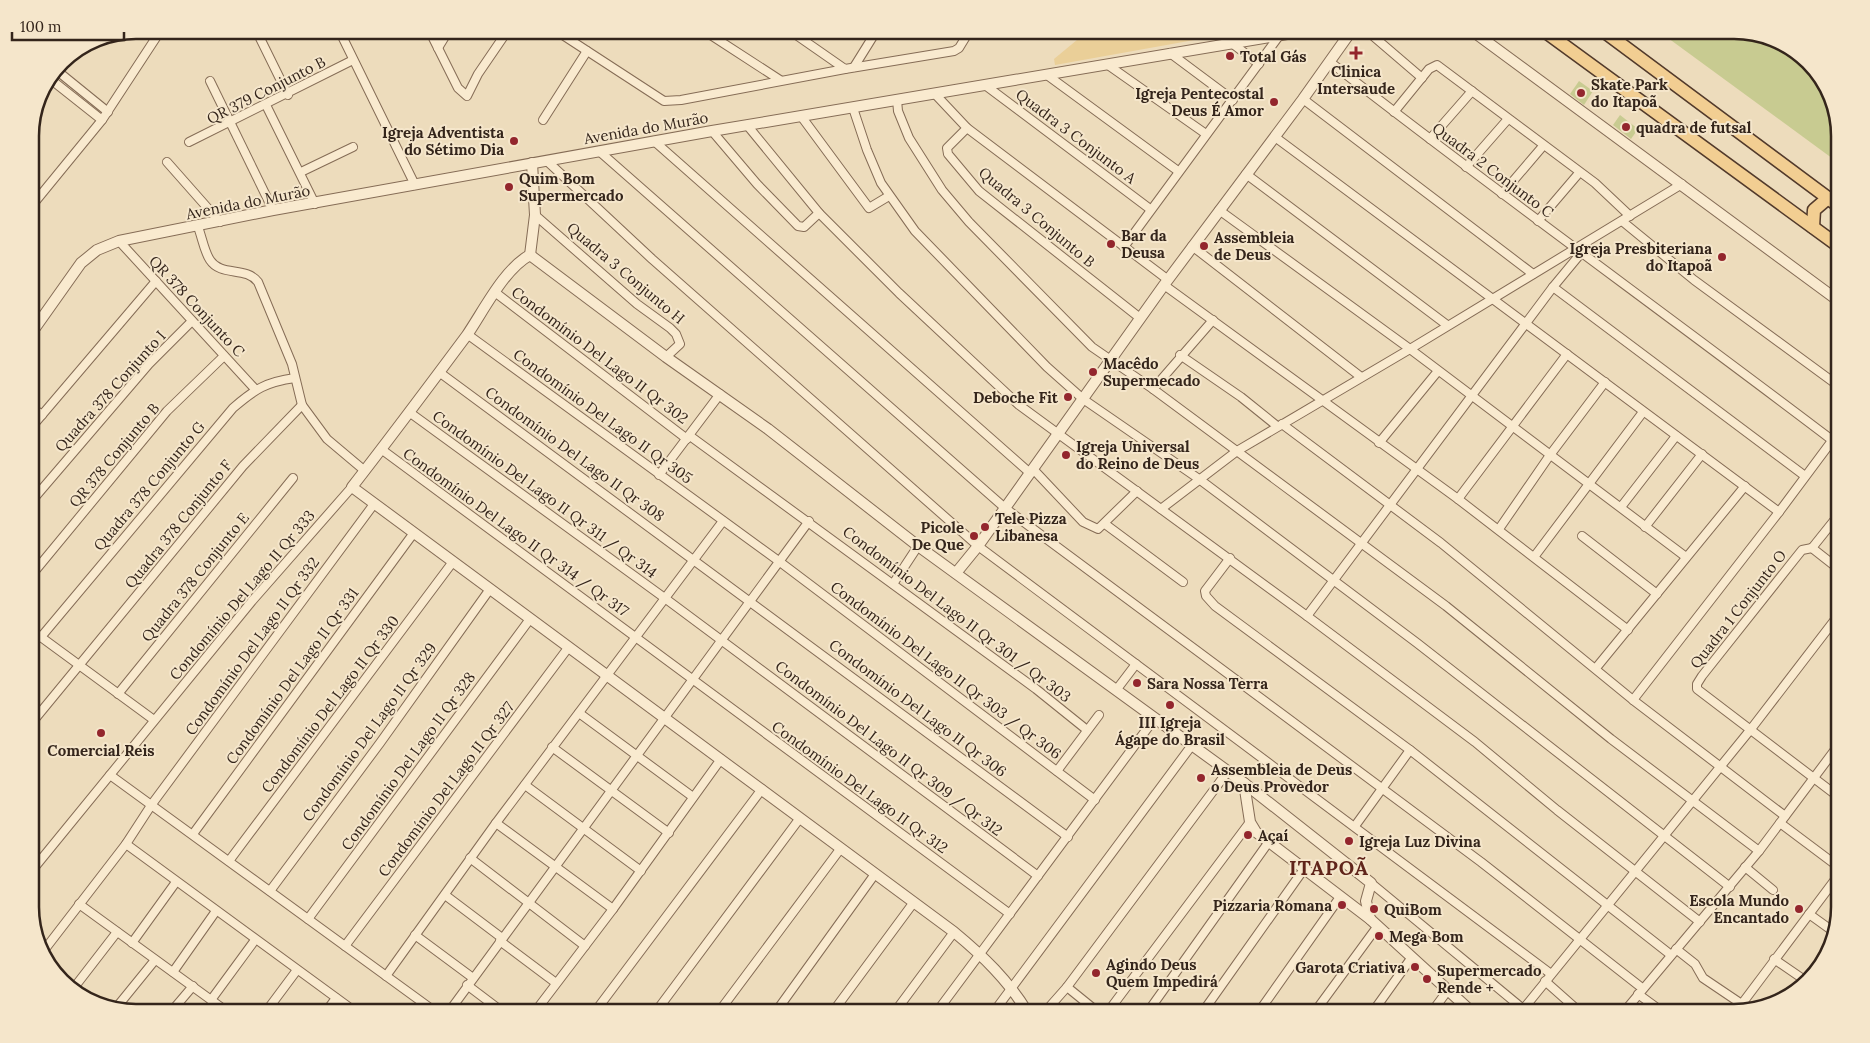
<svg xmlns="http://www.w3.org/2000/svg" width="1870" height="1043" viewBox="0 0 1870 1043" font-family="Lora,serif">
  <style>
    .green { fill: #c8cb91 }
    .sand { fill: #eacf98 }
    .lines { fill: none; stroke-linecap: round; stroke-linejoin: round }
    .minor-casing { stroke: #856c56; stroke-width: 10 }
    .tertiary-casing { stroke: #856c56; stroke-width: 12 }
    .primary-casing { stroke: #523a2b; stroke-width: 15 }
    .minor { stroke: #f9eacf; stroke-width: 8 }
    .tertiary { stroke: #f9eacf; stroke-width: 10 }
    .primary { stroke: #f2ce92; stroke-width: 12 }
    .poi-dot { fill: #93262d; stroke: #f5e6cb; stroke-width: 2 }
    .labels { text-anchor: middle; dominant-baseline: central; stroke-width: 4; stroke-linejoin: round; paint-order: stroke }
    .poi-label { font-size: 15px; font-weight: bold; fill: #34251b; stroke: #f5e6cb; text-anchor: start }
    .street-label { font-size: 15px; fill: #34251b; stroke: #f5e6cb }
    .district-label { font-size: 20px; font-weight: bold; letter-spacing: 1px; fill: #60241a; stroke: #f5e6cb }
    .rim { fill: none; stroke: #34251b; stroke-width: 2.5 }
  </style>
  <rect width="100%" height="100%" fill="#eddcbc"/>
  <g class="green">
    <path d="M1657 30H1735L1787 44 1826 82 1840 129V164Z"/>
    <path d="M1579 81 1593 91 1584 105 1570 94Z"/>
    <path d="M1620 115 1638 129 1631 139 1613 125Z"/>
  </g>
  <path class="sand" d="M1089 30H1250L1055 65 1054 59Z"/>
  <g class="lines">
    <g class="minor-casing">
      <g id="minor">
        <path d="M256 30 288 95"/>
        <path d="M339 30 415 185"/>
        <path d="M429 30 458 88 467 96 478 74 508 30"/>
        <path d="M555 30 664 101 681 100 845 69"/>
        <path d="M703 30 780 80"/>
        <path d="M789 30 845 69 954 51 959 48 970 30"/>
        <path d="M1366 30 1422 78"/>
        <path d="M1233 44 1259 64"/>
        <path d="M438 48 449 30"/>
        <path d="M1170 53 1233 100"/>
        <path d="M1330 62C1495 191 1665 313 1832 440"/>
        <path d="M1108 65 1206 134"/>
        <path d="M854 67 877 30"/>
        <path d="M55 69 108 112"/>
        <path d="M1047 75 1178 171"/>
        <path d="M49 78 102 120"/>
        <path d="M210 81 273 210"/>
        <path d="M985 85 1150 209"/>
        <path d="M935 94 967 128 1167 279"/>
        <path d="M1303 99 1533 274"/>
        <path d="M897 100 898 111 909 138 942 190 969 222 1092 347 1153 389 1446 606 1611 739 1759 851"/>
        <path d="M266 105 315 204"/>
        <path d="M853 108 867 150 881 183 915 231 1047 367 1083 399 1199 479 1417 643 1730 887"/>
        <path d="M1394 112 1429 69 1437 65 1595 183 1630 216"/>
        <path d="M801 116 869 208 889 196"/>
        <path d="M543 120 587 51"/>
        <path d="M747 125 819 213 899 293 1019 405 1307 616 1475 742 1557 810 1700 922"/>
        <path d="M967 128 947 148 948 154 979 191 1140 318"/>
        <path d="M712 131 757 184 798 226 804 227 819 213"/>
        <path d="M1275 137 1779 512"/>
        <path d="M1430 139 1472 91"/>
        <path d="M654 141 1030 473"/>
        <path d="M189 142 353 60"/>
        <path d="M599 151 1005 508 1481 862 1642 988"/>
        <path d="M547 161 652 259 978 546 1551 974"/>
        <path d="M167 162 220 222"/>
        <path d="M1466 167 1508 119"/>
        <path d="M301 172 353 147"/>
        <path d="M1246 174 1447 325"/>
        <path d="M1502 194 1543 146"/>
        <path d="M30 208 102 120 161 30"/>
        <path d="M1219 210 1410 349 1686 557"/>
        <path d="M535 215 637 304 670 328 676 334 680 344 666 357"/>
        <path d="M1538 221 1579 173"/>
        <path d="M1622 221 1694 280 1840 387"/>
        <path d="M198 227C202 237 204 251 210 260 221 277 246 266 258 282L292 364 302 405 327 439 365 471"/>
        <path d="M119 241 255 389"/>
        <path d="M1192 246 1361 377"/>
        <path d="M1124 247 1279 36"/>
        <path d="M1164 285 1458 499 1628 630"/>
        <path d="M1553 287 1805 476"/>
        <path d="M496 293 687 439"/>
        <path d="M467 334 780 562 1095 800"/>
        <path d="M1180 355 1241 397 1277 426"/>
        <path d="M439 372 1068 837"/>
        <path d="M1153 389 1213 320"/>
        <path d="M30 406 42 415"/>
        <path d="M409 412 666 599 1038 876"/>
        <path d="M1282 424 1441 543 1633 700 1785 816"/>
        <path d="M30 429 156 281"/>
        <path d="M690 436 1036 689 1087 730"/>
        <path d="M1379 443 1438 371"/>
        <path d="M381 449 1010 914"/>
        <path d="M1033 469 1083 522 1098 529 1137 491"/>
        <path d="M659 475 720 394"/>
        <path d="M1458 499 1567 354"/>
        <path d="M30 503 149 364 192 321"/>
        <path d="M1621 507 1676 436"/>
        <path d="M1161 509 1237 451 1410 349 1682 184"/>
        <path d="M1105 524 1183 582"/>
        <path d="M1645 527 1702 454"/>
        <path d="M1499 529 1550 455 1605 382"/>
        <path d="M1582 536 1657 594"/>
        <path d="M1812 548 1802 550 1794 560 1702 676 1697 684V689L1840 798"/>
        <path d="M1812 548 1840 513"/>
        <path d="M1812 548 1840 570"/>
        <path d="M1534 557 1643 412"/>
        <path d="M1230 558 1205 591 1206 596 1215 606 1410 750 1671 955"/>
        <path d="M30 577 167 411 224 356"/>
        <path d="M893 584 918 546"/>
        <path d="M1307 616 1553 287 1582 252"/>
        <path d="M30 629 154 720"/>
        <path d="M41 637 233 408C255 389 266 382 295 378"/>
        <path d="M1596 668 1745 486"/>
        <path d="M1117 689 1136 664"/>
        <path d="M118 694 293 478"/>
        <path d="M1633 700 1779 512 1840 430"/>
        <path d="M579 713 693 797"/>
        <path d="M30 725 243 466 302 405"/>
        <path d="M552 747 669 833"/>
        <path d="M1057 771 1099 715"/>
        <path d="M110 775 437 1013"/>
        <path d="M525 785 641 871"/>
        <path d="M496 823 613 909"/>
        <path d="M1780 823 1840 868"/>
        <path d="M1355 826 1410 750"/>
        <path d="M193 834 413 534"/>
        <path d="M126 844 357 1013"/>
        <path d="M470 858 585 946"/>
        <path d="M229 861 452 563"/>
        <path d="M1745 867 1773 890"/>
        <path d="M30 873 252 601 352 487"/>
        <path d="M1371 883 1528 1013"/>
        <path d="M270 891 380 743 490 589"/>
        <path d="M445 895 502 938"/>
        <path d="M79 904 229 1013"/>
        <path d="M1809 914 1834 932"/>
        <path d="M308 919 530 619"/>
        <path d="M415 935 473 978"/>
        <path d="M500 941 556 983"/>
        <path d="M132 943 176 882"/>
        <path d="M345 946 568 648"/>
        <path d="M1676 949 1695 964 1703 978 1749 1009"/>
        <path d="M42 953 126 844 152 804 374 504"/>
        <path d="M1774 959 1806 981"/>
        <path d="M173 972 216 911"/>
        <path d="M386 976 496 823 723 521"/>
        <path d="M1545 981 1581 1013"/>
        <path d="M467 985 504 1013"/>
        <path d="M1067 987 1099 1013"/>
        <path d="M73 989 117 932"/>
        <path d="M1638 994 1664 1013"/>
        <path d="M211 1000 255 940"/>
        <path d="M116 1008 155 960"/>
        <path d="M170 1013 193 986"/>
        <path d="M265 1013 297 970"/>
        <path d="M325 1013 336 998"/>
        <path d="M448 1013 809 521"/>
        <path d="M534 1013 613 909 721 759"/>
        <path d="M594 1013 762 789"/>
        <path d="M655 1013 800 818"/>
        <path d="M718 1013 841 848"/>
        <path d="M775 1013 875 874"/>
        <path d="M832 1013 914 902"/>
        <path d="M894 1013 954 932"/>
        <path d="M936 1013 1155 718"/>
        <path d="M993 1013 1192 745"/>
        <path d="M1044 1013 1067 987 1228 771"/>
        <path d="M1107 1013 1250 822"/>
        <path d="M1147 1013 1268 843"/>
        <path d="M1202 1013 1304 869"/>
        <path d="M1258 1013 1340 897"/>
        <path d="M1314 1013 1377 927"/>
        <path d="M1372 1013 1412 957"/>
        <path d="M1431 1013 1448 990"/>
        <path d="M1520 1013 1751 729 1840 613"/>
        <path d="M1623 1013 1759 851 1840 743"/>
        <path d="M1735 1013 1840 873"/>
      </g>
    </g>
    <g class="tertiary-casing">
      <g id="tertiary">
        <path d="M1471 30 1840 302"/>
        <path d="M530 255C504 269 484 310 467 335 429 386 391 437 352 487L954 932C983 956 1008 980 1028 1013"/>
        <path d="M530 255 666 357 768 429 918 546 1244 783 1371 883 1366 901 1370 919"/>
        <path d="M530 255 535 215 532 163"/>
        <path d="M30 335 81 263 97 250 119 241 273 210 712 131 1311 30"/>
        <path d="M956 573 978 546 1164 285 1303 99 1352 30"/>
        <path d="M1244 783 1250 822 1256 832 1370 919 1473 1013"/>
      </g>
    </g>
    <g class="primary-casing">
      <g id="primary">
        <path d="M1543 30 1840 247"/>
        <path d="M1602 30 1840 207"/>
        <path d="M1813 227 1814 210 1828 198"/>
      </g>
    </g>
    <use href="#minor" class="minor"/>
    <use href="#tertiary" class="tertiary"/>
    <use href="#primary" class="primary"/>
  </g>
  <g class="poi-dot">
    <path d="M1353.5 45.5h5v5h5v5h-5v5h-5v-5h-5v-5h5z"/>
    <circle cx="1230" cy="56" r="5"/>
    <circle cx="1581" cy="93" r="5"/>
    <circle cx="1274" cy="102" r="5"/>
    <circle cx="1626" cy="127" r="5"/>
    <circle cx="514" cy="141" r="5"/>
    <circle cx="509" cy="187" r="5"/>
    <circle cx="1111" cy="244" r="5"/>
    <circle cx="1204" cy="246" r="5"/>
    <circle cx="1722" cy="257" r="5"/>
    <circle cx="1093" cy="372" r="5"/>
    <circle cx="1068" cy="397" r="5"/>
    <circle cx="1066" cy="455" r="5"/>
    <circle cx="985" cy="527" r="5"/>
    <circle cx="974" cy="536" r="5"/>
    <circle cx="1137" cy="683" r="5"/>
    <circle cx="1170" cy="705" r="5"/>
    <circle cx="101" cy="733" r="5"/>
    <circle cx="1201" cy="778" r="5"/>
    <circle cx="1248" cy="835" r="5"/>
    <circle cx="1349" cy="841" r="5"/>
    <circle cx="1342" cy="905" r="5"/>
    <circle cx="1374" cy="909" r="5"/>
    <circle cx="1799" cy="909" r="5"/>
    <circle cx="1379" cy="936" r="5"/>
    <circle cx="1415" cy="967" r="5"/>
    <circle cx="1096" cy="973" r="5"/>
    <circle cx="1427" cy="979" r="5"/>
  </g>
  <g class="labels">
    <g class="poi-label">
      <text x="1240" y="56">Total Gás</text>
      <text x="1356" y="71" text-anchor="middle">Clinica<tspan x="1356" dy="17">Intersaude</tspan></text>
      <text x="1591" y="84">Skate Park<tspan x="1591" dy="17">do Itapoã</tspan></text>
      <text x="1264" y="93" text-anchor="end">Igreja Pentecostal<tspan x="1264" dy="17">Deus É Amor</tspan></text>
      <text x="1636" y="127">quadra de futsal</text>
      <text x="504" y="132" text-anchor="end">Igreja Adventista<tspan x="504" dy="17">do Sétimo Dia</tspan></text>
      <text x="519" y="178">Quim Bom<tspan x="519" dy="17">Supermercado</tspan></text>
      <text x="1121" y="235">Bar da<tspan x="1121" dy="17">Deusa</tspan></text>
      <text x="1214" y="237">Assembleia<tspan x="1214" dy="17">de Deus</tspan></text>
      <text x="1712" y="248" text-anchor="end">Igreja Presbiteriana<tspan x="1712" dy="17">do Itapoã</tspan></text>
      <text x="1103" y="363">Macêdo<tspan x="1103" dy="17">Supermecado</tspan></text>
      <text x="1058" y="397" text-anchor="end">Deboche Fit</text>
      <text x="1076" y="446">Igreja Universal<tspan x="1076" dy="17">do Reino de Deus</tspan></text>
      <text x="995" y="518">Tele Pizza<tspan x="995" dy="17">Libanesa</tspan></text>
      <text x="964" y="527" text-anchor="end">Picole<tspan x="964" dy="17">De Que</tspan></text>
      <text x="1147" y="683">Sara Nossa Terra</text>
      <text x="1170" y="722" text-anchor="middle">III Igreja<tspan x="1170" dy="17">Ágape do Brasil</tspan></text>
      <text x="101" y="750" text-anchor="middle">Comercial Reis</text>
      <text x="1211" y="769">Assembleia de Deus<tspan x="1211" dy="17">o Deus Provedor</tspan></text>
      <text x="1258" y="835">Açaí</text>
      <text x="1359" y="841">Igreja Luz Divina</text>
      <text x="1789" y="900" text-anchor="end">Escola Mundo<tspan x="1789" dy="17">Encantado</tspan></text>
      <text x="1332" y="905" text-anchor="end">Pizzaria Romana</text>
      <text x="1384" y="909">QuiBom</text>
      <text x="1389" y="936">Mega Bom</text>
      <text x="1106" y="964">Agindo Deus<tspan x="1106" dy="17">Quem Impedirá</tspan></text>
      <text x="1405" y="967" text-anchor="end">Garota Criativa</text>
      <text x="1437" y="970">Supermercado<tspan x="1437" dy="17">Rende +</tspan></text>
    </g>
    <g class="street-label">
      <text transform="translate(266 90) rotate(-27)">QR 379 Conjunto B</text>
      <text transform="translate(646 128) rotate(-10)">Avenida do Murão</text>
      <text transform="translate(1076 136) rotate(37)">Quadra 3 Conjunto A</text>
      <text transform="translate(1493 170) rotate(37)">Quadra 2 Conjunto C</text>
      <text transform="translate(248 202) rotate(-11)">Avenida do Murão</text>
      <text transform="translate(1037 217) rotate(40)">Quadra 3 Conjunto B</text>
      <text transform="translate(626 273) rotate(40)">Quadra 3 Conjunto H</text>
      <text transform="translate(197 306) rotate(47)">QR 378 Conjunto C</text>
      <text transform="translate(600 355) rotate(37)">Condomínio Del Lago II Qr 302</text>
      <text transform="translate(110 391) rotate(-48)">Quadra 378 Conjunto I</text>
      <text transform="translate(603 416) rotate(36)">Condomínio Del Lago II Qr 305</text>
      <text transform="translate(575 454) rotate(36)">Condomínio Del Lago II Qr 308</text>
      <text transform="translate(114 455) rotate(-50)">QR 378 Conjunto B</text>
      <text transform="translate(149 486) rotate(-50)">Quadra 378 Conjunto G</text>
      <text transform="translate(545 494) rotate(36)">Condomínio Del Lago II Qr 311 / Qr 314</text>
      <text transform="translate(178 524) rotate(-51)">Quadra 378 Conjunto F</text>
      <text transform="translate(516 532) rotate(36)">Condomínio Del Lago II Qr 314 / Qr 317</text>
      <text transform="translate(195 577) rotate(-51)">Quadra 378 Conjunto E</text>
      <text transform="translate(242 595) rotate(-50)">Condomínio Del Lago II Qr 333</text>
      <text transform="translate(1738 609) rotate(-52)">Quadra 1 Conjunto O</text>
      <text transform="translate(957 614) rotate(37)">Condomínio Del Lago II Qr 301 / Qr 303</text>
      <text transform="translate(252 646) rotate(-54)">Condomínio Del Lago II Qr 332</text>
      <text transform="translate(946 670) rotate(37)">Condomínio Del Lago II Qr 303 / Qr 306</text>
      <text transform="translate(292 676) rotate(-54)">Condomínio Del Lago II Qr 331</text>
      <text transform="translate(330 704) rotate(-53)">Condomínio Del Lago II Qr 330</text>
      <text transform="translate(918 708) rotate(37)">Condomínio Del Lago II Qr 306</text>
      <text transform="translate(369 732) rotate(-54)">Condomínio Del Lago II Qr 329</text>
      <text transform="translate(889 748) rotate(37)">Condomínio Del Lago II Qr 309 / Qr 312</text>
      <text transform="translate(408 761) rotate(-54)">Condomínio Del Lago II Qr 328</text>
      <text transform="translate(860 787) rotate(36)">Condomínio Del Lago II Qr 312</text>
      <text transform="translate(446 789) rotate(-53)">Condomínio Del Lago II Qr 327</text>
    </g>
    <g class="district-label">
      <text x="1329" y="867">ITAPOÃ</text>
    </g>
  </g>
  <path d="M0 0H1870V1043H0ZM136 39H1734A97 97 0 0 1 1831 136V907A97 97 0 0 1 1734 1004H136A97 97 0 0 1 39 907V136A97 97 0 0 1 136 39Z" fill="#f5e6cb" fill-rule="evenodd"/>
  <path class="rim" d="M136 39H1734A97 97 0 0 1 1831 136V907A97 97 0 0 1 1734 1004H136A97 97 0 0 1 39 907V136A97 97 0 0 1 136 39Z"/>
  <path d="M12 32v8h112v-8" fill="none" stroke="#34251b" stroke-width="2.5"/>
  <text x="20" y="32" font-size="15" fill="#34251b" stroke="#f5e6cb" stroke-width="4" paint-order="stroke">100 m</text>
</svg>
